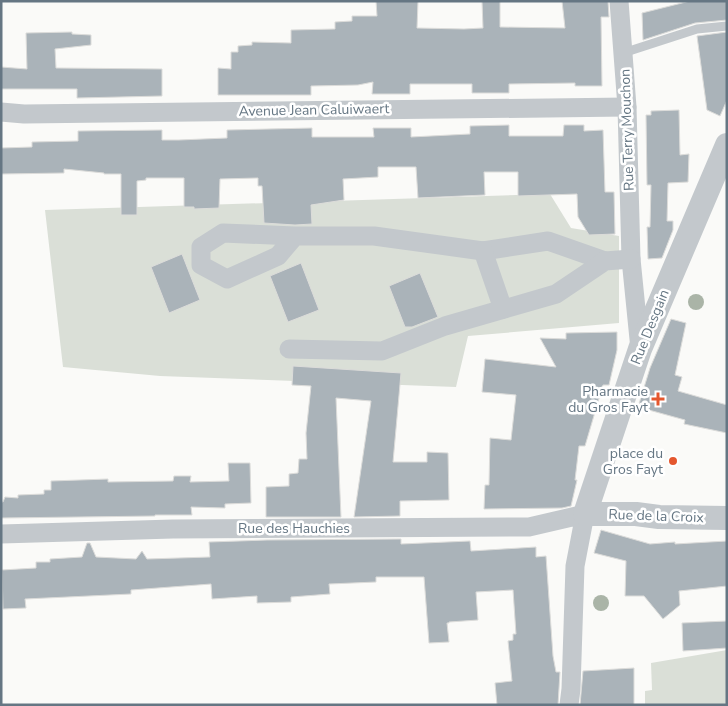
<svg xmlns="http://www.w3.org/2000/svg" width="728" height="706" viewBox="0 0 728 706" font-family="'Nunito Sans',sans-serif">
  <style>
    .green { fill: #dadfd7 }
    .building { fill: #aab3b9; stroke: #dcdcda }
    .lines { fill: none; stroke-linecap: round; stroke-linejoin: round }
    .service { stroke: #c3c8cc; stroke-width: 9 }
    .minor { stroke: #c3c8cc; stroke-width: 19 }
    .tertiary { stroke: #c3c8cc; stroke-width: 24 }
    .tree { fill: #aab4a7 }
    .poi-dot { fill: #e4572e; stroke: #fff; stroke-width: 2 }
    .labels { text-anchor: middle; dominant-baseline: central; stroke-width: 5; stroke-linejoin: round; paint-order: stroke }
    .street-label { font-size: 14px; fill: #657683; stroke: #fff }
    .poi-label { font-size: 14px; fill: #657683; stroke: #fff; text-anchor: end }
  </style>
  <rect width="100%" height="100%" fill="#fafaf8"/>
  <g class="green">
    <path d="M550 194 571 228 619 236V323L468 336 456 387 160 376 63 367 45 210Z"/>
    <path d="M727 650V705H645V691L652 690 651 663Z"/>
  </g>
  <g class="building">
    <path d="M376 1H418L417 28 464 29 483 28 482 1H500V27L565 28 562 1H608L609 17H601L602 86H575V83L509 84V93H472V84H410V94H372L373 82 358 85 311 86V95H218V68L231 69V52H238V46L252 45V42L291 43V30L335 29V22L352 21V16H377Z"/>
    <path d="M690 1H727V20L695 23 643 40 642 13Z"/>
    <path d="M72 32V34L91 35V45L55 49 56 68 162 69V96L77 98V89H1V67L27 69 26 33Z"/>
    <path d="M727 32V100L720 116 707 110 697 36Z"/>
    <path d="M679 110 680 155 689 154 688 182 668 183 667 221H673V230L662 258 648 259 647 227H650L651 185H647L646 115H651V111Z"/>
    <path d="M509 125V136H563L564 125H584V131L603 130 605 192H614L615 234 589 235 578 217 577 194 518 196V172H484L485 195 418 198 416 167H378V177L343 179 344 200 311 205 312 224 295 225 264 223 262 186H258V178L220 179 219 208 194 209V207H184V178H146V180L137 181V215H121V174H104V173L64 169V173L1 174V148L32 147V142L78 141V131L162 130V140H179L227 138V130L312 128V137H374L373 128H411V137L470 134V126Z"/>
    <path d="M182 254 200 300 169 313 151 267Z"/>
    <path d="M301 263 319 310 288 322 270 276Z"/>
    <path d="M420 273 438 317 412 327H405L389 286Z"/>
    <path d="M671 319 686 323 675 375 682 377 678 391 727 405V433L684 424 685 420 638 407 650 368Z"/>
    <path d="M617 332V350L609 385H603L585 446H579L575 480H577L571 506 562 508 484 509 485 485H489L490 438 511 440 516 395 482 392 485 359 556 367 540 338 566 339V333Z"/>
    <path d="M293 366 401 373 393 462H427V452L448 453 449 500 400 501V516L354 517 371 401 336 398 341 517H266V487L289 486V474L298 473 299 459H307L306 433 311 386 292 385Z"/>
    <path d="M228 463H250L251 503 225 504V508L191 507 192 515H155V516L1 518V502H3L5 497 18 498V495L44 494V490H51V481L108 479V482L173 481 174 476H191L190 482 229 481Z"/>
    <path d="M601 530 650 544 675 542V544L727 541V586L679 591 680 605 663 619 644 596H625L626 561 594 553Z"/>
    <path d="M401 539V544L470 541 471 551 536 547V557L546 556 553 656 556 672H560L558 705H497L495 683 512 681 508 641 513 640V634H516L513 590 476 592 478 620 449 622V623H447L449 642 429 643 424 577H376V582L329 584 330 594 291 597V602L257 603V596L212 599 211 584 131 590V594L25 599 26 608 3 609 2 570 36 568V562H50V559L82 557 87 543H90L96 557 136 559 142 551 147 559 210 557 209 542 267 540Z"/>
    <path d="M727 621V648L683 651 682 623Z"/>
    <path d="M634 668V705H580L583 671Z"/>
  </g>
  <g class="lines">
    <path class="service" d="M623 53 697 29 727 26"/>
    <g class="minor">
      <path d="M619 1 627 107 631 259 640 349"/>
      <path d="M1 112 24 114 627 107"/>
      <path d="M295 236 278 256 227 279 201 265V247L223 233 295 236H374L483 251 548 241 605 261"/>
      <path d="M483 251 503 309"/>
      <path d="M289 349 382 351 445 326 556 294 605 261 631 259"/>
      <path d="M1 534 173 529 529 527 585 514 575 566 571 689 569 705"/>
    </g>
    <path class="tertiary" d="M727 145 640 349 585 514H636L659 517 727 518"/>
  </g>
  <g class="tree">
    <circle cx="696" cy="302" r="8"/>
    <circle cx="601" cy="603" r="8"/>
  </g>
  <g class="poi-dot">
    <path d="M655.5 391.5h5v5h5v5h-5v5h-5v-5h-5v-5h5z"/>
    <circle cx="673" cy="461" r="5"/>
  </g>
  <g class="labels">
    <g class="street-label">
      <text transform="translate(314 110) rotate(-1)">Avenue Jean Caluiwaert</text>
      <text transform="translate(627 130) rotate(-92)">Rue Terry Mouchon</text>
      <text transform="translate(650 327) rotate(-68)">Rue Desgain</text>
      <text transform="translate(656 516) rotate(2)">Rue de la Croix</text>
      <text x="294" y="528">Rue des Hauchies</text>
    </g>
    <g class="poi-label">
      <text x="648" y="391">Pharmacie<tspan x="648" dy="16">du Gros Fayt</tspan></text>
      <text x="663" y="453">place du<tspan x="663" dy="16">Gros Fayt</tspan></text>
    </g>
  </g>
  <rect width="728" height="706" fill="none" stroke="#657683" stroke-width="5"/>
</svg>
